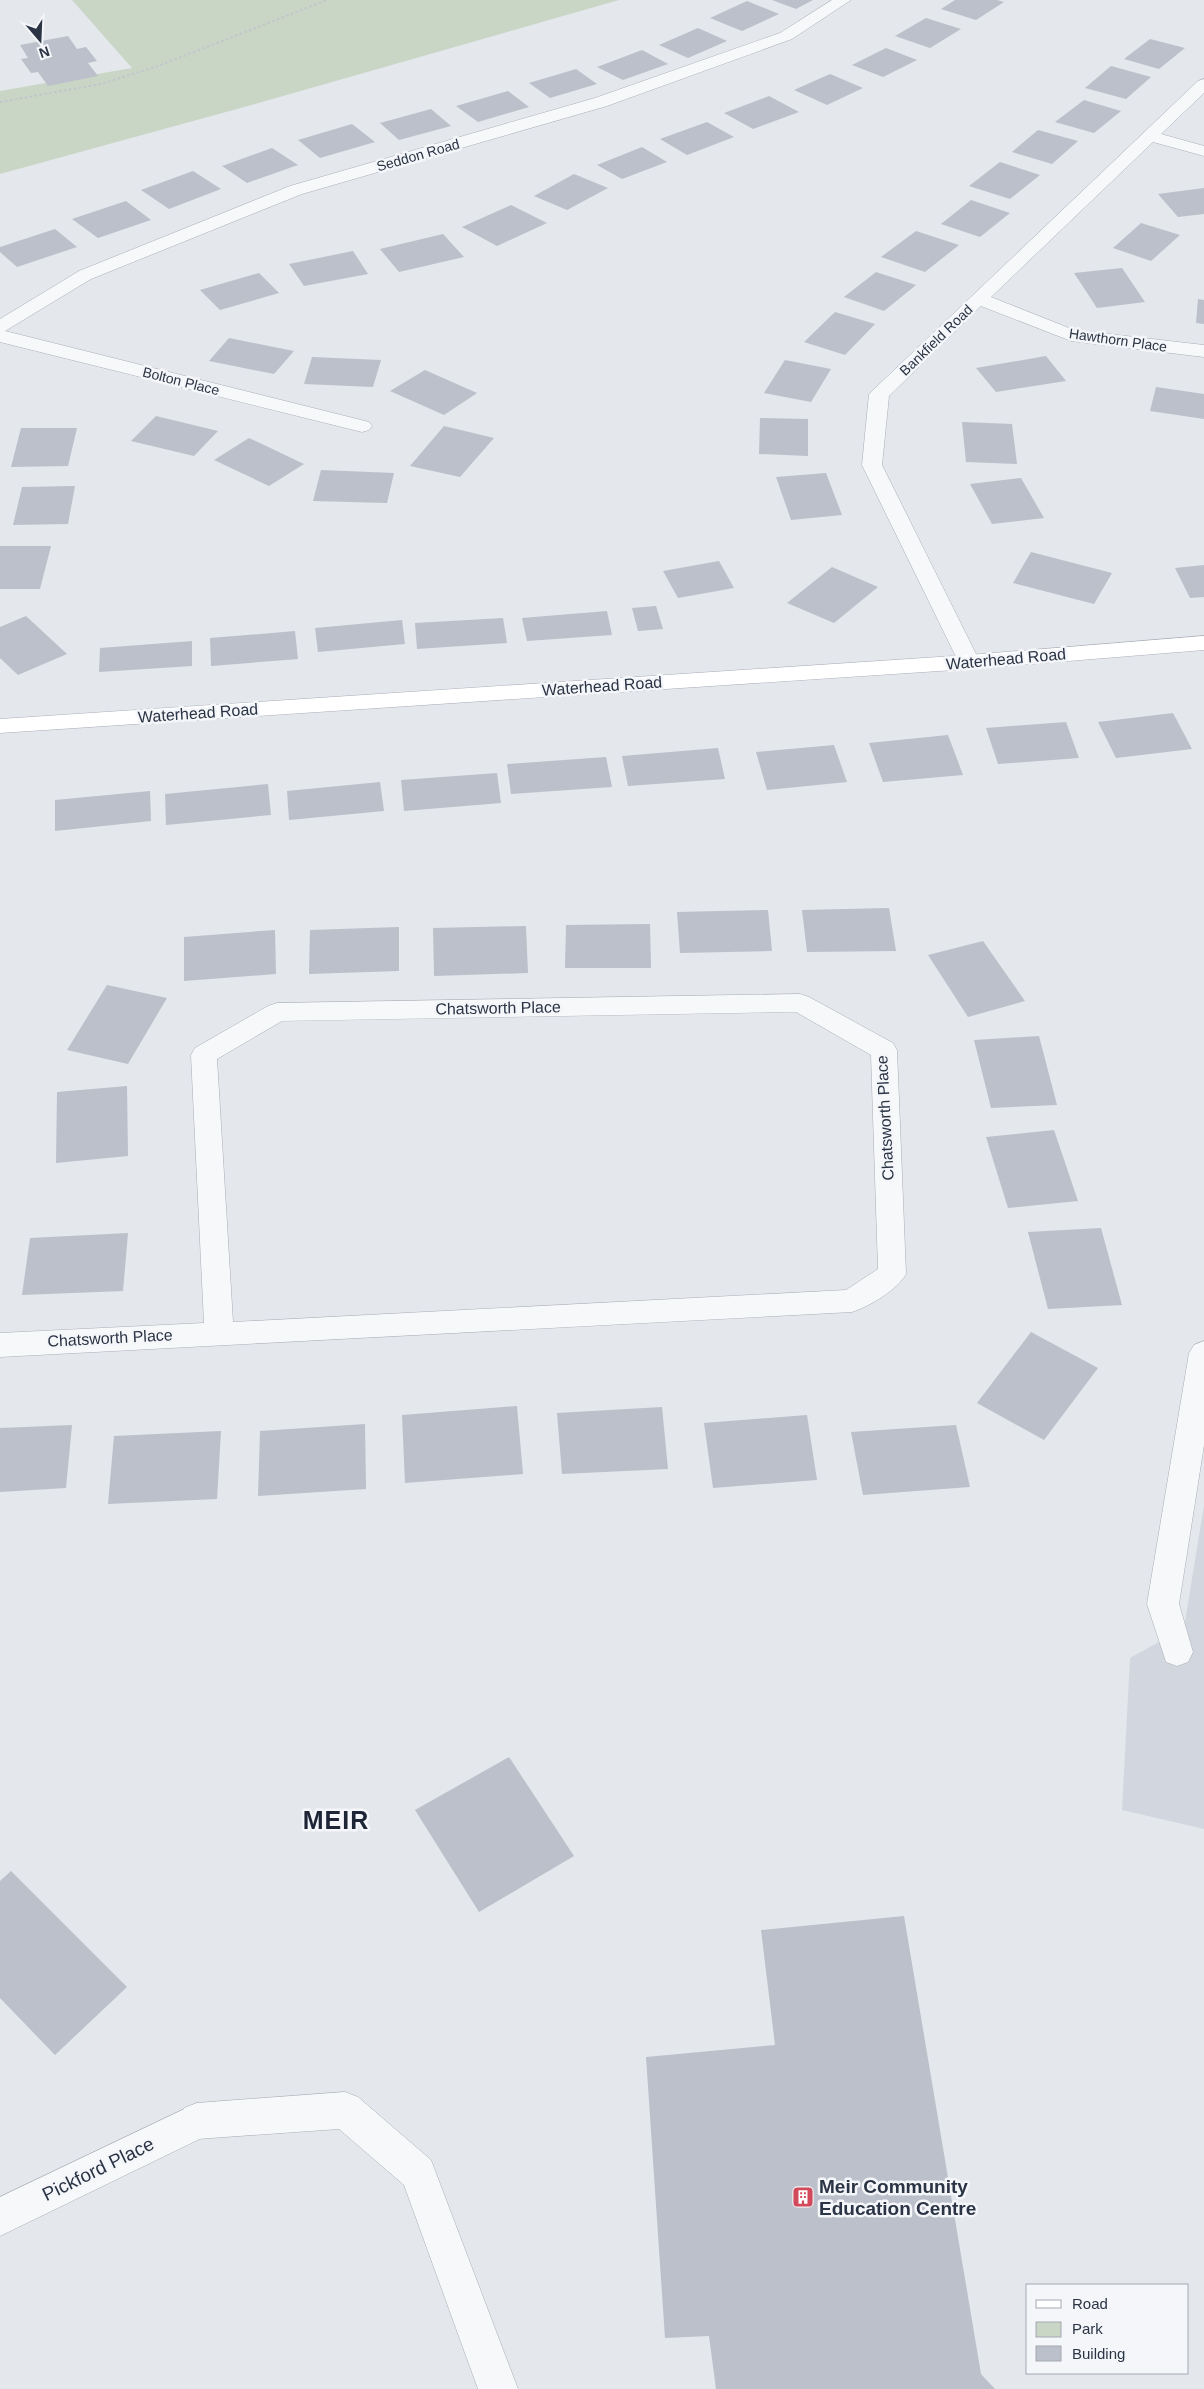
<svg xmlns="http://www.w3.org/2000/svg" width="1204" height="2389" viewBox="0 0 1204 2389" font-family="Helvetica,sans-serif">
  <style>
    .built { fill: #d2d6de }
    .green { fill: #c9d6c5 }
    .building { fill: #bbc0ca }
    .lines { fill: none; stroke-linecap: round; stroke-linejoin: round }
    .lane-casing { stroke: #a9aeb7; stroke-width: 1 }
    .street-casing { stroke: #a9aeb7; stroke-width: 1 }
    .secondary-casing { stroke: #a9aeb7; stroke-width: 1 }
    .path { stroke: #c2c5cb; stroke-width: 2; stroke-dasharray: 2.5 2.5; stroke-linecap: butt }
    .lane { fill: #f7f8fa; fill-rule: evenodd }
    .street { fill: #f7f8fa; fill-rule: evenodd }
    .secondary { fill: #fff; fill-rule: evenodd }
    .labels { text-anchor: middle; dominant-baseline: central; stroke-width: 5; stroke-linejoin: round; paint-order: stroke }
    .far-street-label { font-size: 14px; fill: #2b3445; stroke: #f4f6f9 }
    .street-label { font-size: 16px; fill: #2b3445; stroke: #f4f6f9 }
    .near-street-label { font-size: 19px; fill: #2b3445; stroke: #f4f6f9 }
    .near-poi-label { font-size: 19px; font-weight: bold; fill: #2b3445; stroke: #f4f6f9; text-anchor: start }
    .near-district-label { font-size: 25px; font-weight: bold; letter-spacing: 1px; fill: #1d2536; stroke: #f4f6f9 }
  </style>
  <rect width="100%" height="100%" fill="#e4e7ec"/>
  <path class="built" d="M1204 1505V1829L1122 1810 1130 1658 1184 1628Z"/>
  <path class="green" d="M72 0H619L262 102 0 174V91L132 68Z"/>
  <g class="building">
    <path d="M772 0H813L796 9Z"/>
    <path d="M955 0H997L1004 2 976 20 941 9Z"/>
    <path d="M747 1 779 14 742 31 710 18Z"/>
    <path d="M926 18 961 29 930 48 895 36Z"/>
    <path d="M698 28 727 41 688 58 659 45Z"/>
    <path d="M68 36 77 49 86 47 97 61 88 63 98 76 48 86 38 72 31 73 21 59 28 58 20 45Z"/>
    <path d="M1150 39 1185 48 1159 69 1124 59Z"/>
    <path d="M886 48 917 60 883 77 852 65Z"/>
    <path d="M642 50 668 64 623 80 597 67Z"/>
    <path d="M1111 66 1151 77 1126 99 1085 88Z"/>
    <path d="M576 69 597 84 550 98 529 83Z"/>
    <path d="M830 74 863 88 827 105 794 90Z"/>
    <path d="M508 91 529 107 478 122 456 106Z"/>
    <path d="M769 96 799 112 753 129 724 113Z"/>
    <path d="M1084 100 1121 111 1094 133 1055 122Z"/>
    <path d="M431 109 451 126 399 140 380 123Z"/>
    <path d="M707 122 734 137 687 155 660 139Z"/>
    <path d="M352 124 375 142 320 158 298 140Z"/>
    <path d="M1038 130 1078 141 1052 164 1012 152Z"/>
    <path d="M642 147 667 162 622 179 597 165Z"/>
    <path d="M272 148 298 165 247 183 222 166Z"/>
    <path d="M1000 162 1040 175 1010 199 969 186Z"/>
    <path d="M193 171 221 189 169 209 141 190Z"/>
    <path d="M574 174 608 188 567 210 534 196Z"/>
    <path d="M1204 188V214L1178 217 1158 194Z"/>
    <path d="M971 200 1010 213 980 237 941 224Z"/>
    <path d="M126 201 151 220 98 238 72 219Z"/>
    <path d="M511 205 547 223 497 246 462 227Z"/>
    <path d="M1141 223 1180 235 1151 261 1113 248Z"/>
    <path d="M55 229 77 247 17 267 0 252V247Z"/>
    <path d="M916 231 959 245 925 272 881 257Z"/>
    <path d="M443 234 464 257 399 272 380 249Z"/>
    <path d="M353 251 368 274 304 286 289 264Z"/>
    <path d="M1122 268 1145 302 1097 308 1074 273Z"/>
    <path d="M876 272 916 285 884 311 844 297Z"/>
    <path d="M259 273 279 293 220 310 200 290Z"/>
    <path d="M1198 299 1204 300V324L1196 323Z"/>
    <path d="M835 312 875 324 845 355 804 342Z"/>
    <path d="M229 338 294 351 274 374 209 361Z"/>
    <path d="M1046 356 1066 381 996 392 976 368Z"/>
    <path d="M312 357 381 360 373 387 304 384Z"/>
    <path d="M785 360 831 369 811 402 764 393Z"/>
    <path d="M425 370 477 393 444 415 390 391Z"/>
    <path d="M1156 387 1204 394V419L1150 411Z"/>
    <path d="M156 416 218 431 194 456 131 441Z"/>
    <path d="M760 418 808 419V456L759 454Z"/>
    <path d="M962 422 1012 424 1017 464 966 462Z"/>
    <path d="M444 426 494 438 460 477 410 466Z"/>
    <path d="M21 428H77L68 466 11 467Z"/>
    <path d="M249 438 304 464 269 486 214 460Z"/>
    <path d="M321 470 394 473 387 503 313 501Z"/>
    <path d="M826 473 842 515 791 520 776 477Z"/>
    <path d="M1021 478 1044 518 992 524 970 484Z"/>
    <path d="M75 486 68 524 13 525 22 487Z"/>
    <path d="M0 546H51L40 589H0Z"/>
    <path d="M1031 552 1112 573 1094 604 1013 583Z"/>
    <path d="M719 561 734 588 678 598 663 571Z"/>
    <path d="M1204 565V597L1190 598 1175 568Z"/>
    <path d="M832 567 878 587 834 623 787 603Z"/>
    <path d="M656 606 663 629 638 631 632 608Z"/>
    <path d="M607 611 612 635 527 641 522 618Z"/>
    <path d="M26 616 67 654 18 675 0 658V627Z"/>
    <path d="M503 618 507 643 417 649 415 623Z"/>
    <path d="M402 620 405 644 318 652 315 628Z"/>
    <path d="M295 631 298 659 211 666 210 638Z"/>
    <path d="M192 641V666L99 672 100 648Z"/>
    <path d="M1173 713 1192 749 1116 758 1098 722Z"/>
    <path d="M1066 722 1079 758 998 764 986 728Z"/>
    <path d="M948 735 963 775 883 782 869 743Z"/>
    <path d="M834 745 847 782 767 790 756 752Z"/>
    <path d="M718 748 725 779 628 786 622 756Z"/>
    <path d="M606 757 612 787 511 794 507 764Z"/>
    <path d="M497 773 501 803 404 811 401 780Z"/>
    <path d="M380 782 384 811 289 820 287 791Z"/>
    <path d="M268 784 271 815 166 825 165 794Z"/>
    <path d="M150 791 151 821 55 831V800Z"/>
    <path d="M889 908 896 951 807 952 802 910Z"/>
    <path d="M768 910 772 951 680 953 677 912Z"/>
    <path d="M650 924 651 968H565L566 925Z"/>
    <path d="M526 926 528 973 434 976 433 928Z"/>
    <path d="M399 927V971L309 974 310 930Z"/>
    <path d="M275 930 276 974 184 981V937Z"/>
    <path d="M983 941 1025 1001 968 1017 928 955Z"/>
    <path d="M107 985 167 998 128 1064 67 1050Z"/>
    <path d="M1039 1036 1057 1105 991 1108 974 1040Z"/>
    <path d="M127 1086 128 1156 56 1163 57 1092Z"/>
    <path d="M1054 1130 1078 1201 1008 1208 986 1137Z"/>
    <path d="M1101 1228 1122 1305 1048 1309 1028 1232Z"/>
    <path d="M128 1233 123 1291 22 1295 30 1238Z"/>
    <path d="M1031 1332 1098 1368 1044 1440 977 1403Z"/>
    <path d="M517 1406 523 1474 405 1483 402 1415Z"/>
    <path d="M662 1407 668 1469 562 1474 557 1413Z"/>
    <path d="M807 1415 817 1480 713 1488 704 1423Z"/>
    <path d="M365 1424 366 1489 258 1496 260 1431Z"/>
    <path d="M72 1425 66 1488 0 1492V1428Z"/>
    <path d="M956 1425 970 1487 863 1495 851 1432Z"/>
    <path d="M221 1431 217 1499 108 1504 114 1436Z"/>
    <path d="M509 1757 574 1856 479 1912 415 1810Z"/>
    <path d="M11 1871 127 1987 55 2055 0 1998V1881Z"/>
    <path d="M904 1916 981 2374 995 2389H716L709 2336 665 2338 646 2057 775 2045 761 1930Z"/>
  </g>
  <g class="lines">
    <g class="lane-casing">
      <g id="lane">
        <path d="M1204 1341V1445L1179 1604 1193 1652 1188 1662 1177 1666 1166 1662 1147 1604 1189 1353 1194 1345Z"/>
        <path d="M345 2092 358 2097 431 2160 518 2389H478L404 2185 339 2129 197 2139 184 2134 179 2121 184 2108 197 2103Z"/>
      </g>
    </g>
    <g class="street-casing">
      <g id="street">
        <path d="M832 0H851L792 39 607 106 302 194 91 279 5 331 369 422 372 426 369 430 362 432 0 342V319L79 271 290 186 595 98 780 33Z"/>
        <path d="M1204 79V93L1161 134 1204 146V156L1153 142 991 297 1074 330 1204 345V357L1071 341 981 306 889 396 882 465 980 662 977 667 969 669 961 667 862 465 869 394 1198 81Z"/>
        <path d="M800 994 809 997 893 1043 897 1050 906 1274C897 1290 870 1306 852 1312L0 1357V1333L204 1323 191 1055 195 1048 268 1006 277 1003ZM796 1012 871 1055 878 1269 846 1290 233 1322 217 1059 282 1021Z"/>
        <path d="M197 2103 210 2108 215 2121 210 2134 0 2236V2197Z"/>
      </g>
    </g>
    <g class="secondary-casing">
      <path id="secondary" d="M1204 636V650L969 669 0 733V719L969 655Z"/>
    </g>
    <path class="path" d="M0 102 101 84 158 66 327 0"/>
    <use href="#lane" class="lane"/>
    <use href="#street" class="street"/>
    <use href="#secondary" class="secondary"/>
  </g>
  <defs>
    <g id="building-square" transform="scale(1.125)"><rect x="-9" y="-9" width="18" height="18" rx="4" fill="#d1495b" stroke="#f4f6f9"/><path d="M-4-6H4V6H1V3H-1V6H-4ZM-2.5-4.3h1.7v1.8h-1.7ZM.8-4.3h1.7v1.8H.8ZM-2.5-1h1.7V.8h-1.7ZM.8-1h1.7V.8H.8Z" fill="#fff"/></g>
  </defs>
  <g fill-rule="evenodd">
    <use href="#building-square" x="803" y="2197"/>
  </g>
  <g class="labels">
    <g class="far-street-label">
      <text transform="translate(418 155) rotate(-16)">Seddon Road</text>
      <text transform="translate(936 340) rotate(-44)">Bankfield Road</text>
      <text transform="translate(1118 340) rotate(8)">Hawthorn Place</text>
      <text transform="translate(181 381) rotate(14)">Bolton Place</text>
    </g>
    <g class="street-label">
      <text transform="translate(1006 659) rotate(-5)">Waterhead Road</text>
      <text transform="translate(602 686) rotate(-4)">Waterhead Road</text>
      <text transform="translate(198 713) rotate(-4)">Waterhead Road</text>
      <text transform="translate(498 1008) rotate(-1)">Chatsworth Place</text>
      <text transform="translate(885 1118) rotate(-93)">Chatsworth Place</text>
      <text transform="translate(110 1338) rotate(-3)">Chatsworth Place</text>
    </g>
    <g class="near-street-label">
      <text transform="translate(98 2169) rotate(-26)">Pickford Place</text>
    </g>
    <g class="near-poi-label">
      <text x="819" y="2186">Meir Community<tspan x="819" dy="22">Education Centre</tspan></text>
    </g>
    <g class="near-district-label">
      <text x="336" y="1820">MEIR</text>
    </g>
  </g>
  <rect x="1026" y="2284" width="162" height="90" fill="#f4f6f9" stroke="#a4a8b1"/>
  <rect x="1036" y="2300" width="25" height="8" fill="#ffffff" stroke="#a4a8b1"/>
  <text x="1072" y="2309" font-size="15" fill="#2b3445">Road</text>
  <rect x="1036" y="2322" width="25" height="15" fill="#c9d6c5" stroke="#a4a8b1"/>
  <text x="1072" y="2334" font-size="15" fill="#2b3445">Park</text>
  <rect x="1036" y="2346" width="25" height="15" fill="#bbc0ca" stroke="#a4a8b1"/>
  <text x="1072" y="2359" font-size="15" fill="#2b3445">Building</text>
  <g transform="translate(40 40) rotate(161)" stroke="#f4f6f9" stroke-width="4" paint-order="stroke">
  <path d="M0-4L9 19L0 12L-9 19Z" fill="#2b3445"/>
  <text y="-8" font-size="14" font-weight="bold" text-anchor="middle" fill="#2b3445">N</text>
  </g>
</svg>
